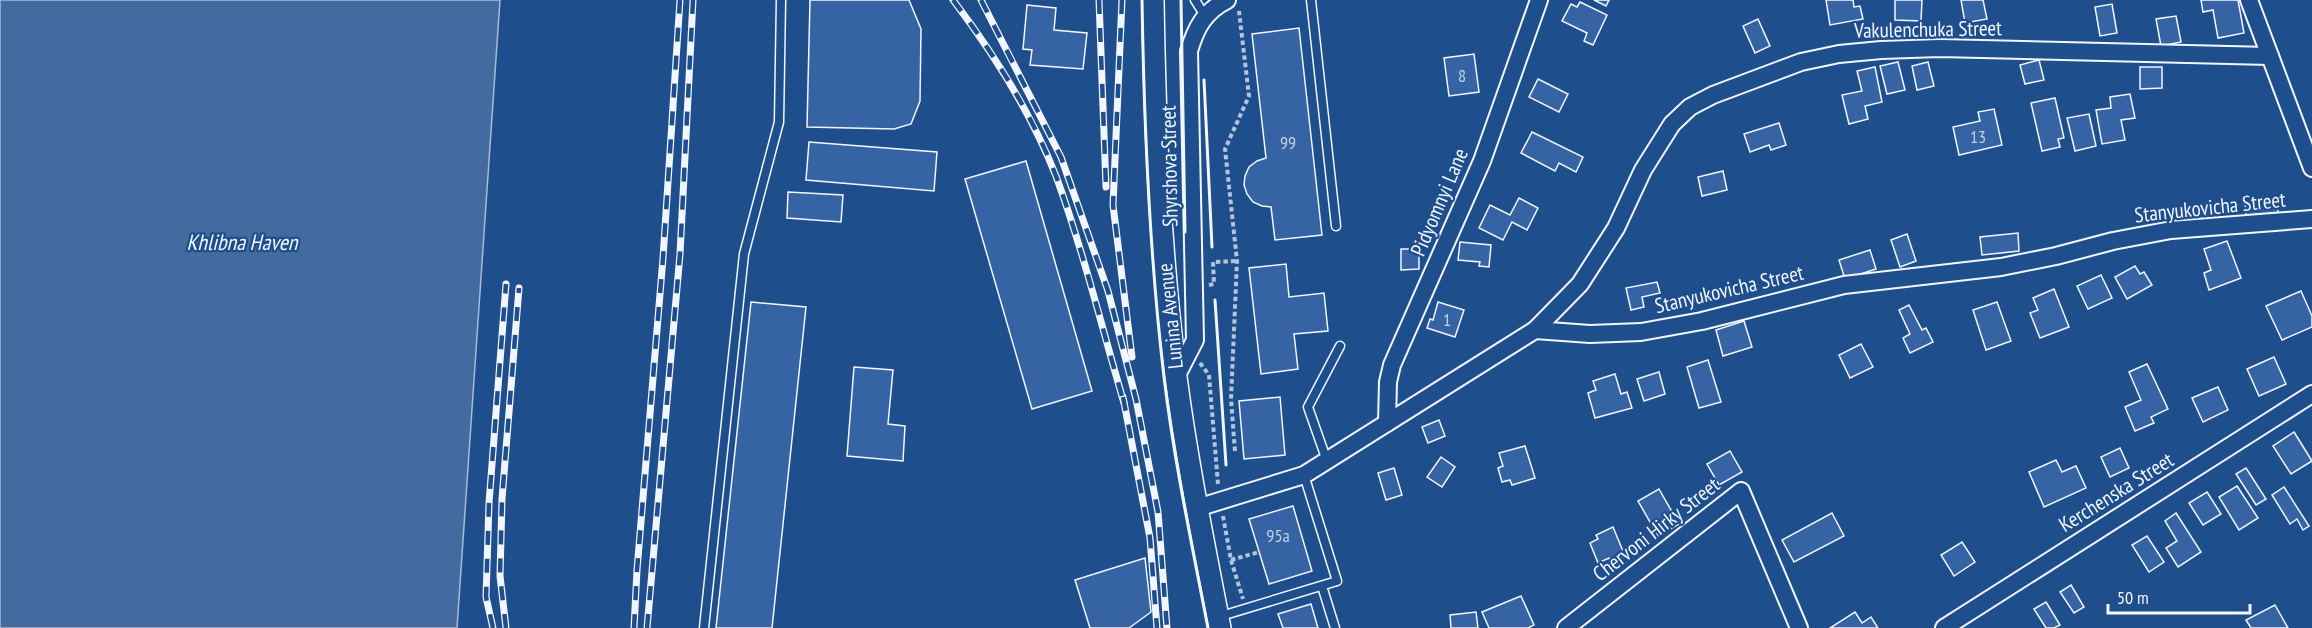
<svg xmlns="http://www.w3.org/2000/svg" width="2312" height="628" viewBox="0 0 2312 628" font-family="'PT Sans Narrow',sans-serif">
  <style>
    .water { fill: #446ba0; stroke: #a8bbd7; stroke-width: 1.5 }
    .building { fill: #3563a3; stroke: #f2f6ff; stroke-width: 1.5 }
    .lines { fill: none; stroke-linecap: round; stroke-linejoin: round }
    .service-casing { stroke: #f2f6ff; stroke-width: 11 }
    .minor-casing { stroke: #f2f6ff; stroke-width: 20 }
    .tertiary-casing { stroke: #f2f6ff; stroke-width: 24 }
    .path { stroke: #b3c4dc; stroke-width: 4; stroke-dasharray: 4.5 3; stroke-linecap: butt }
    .service { stroke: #1f4e8c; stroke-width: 8 }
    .minor { stroke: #1f4e8c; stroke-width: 16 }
    .tertiary { stroke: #1f4e8c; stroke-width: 21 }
    .rail-casing { stroke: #f2f6ff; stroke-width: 7 }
    .rail { stroke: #1f4e8c; stroke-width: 4.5; stroke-dasharray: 14; stroke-linecap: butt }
    .wall { stroke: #f2f6ff; stroke-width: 3 }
    .labels { text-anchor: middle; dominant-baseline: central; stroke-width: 4.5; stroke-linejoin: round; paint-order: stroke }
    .number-label { font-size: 18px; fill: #c3d1e8 }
    .street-label { font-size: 21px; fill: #f2f6ff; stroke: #1f4e8c }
    .water-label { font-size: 22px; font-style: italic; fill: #f2f6ff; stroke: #1f4e8c }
  </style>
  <rect width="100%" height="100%" fill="#1f4e8c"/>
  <path class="water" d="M0 0H500L457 628H0Z"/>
  <g class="building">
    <path d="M810 0H909L921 29 920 101 911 124 894 129 807 127Z"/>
    <path d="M1594 0H1609L1606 6Z"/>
    <path d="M1826 0H1853L1854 7 1860 6 1863 19 1830 25Z"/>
    <path d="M1895 0H1922L1921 21 1895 20Z"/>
    <path d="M1961 0H1983L1987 19 1965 23Z"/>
    <path d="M2201 0H2238L2244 33 2218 38 2213 10 2203 12Z"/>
    <path d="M1580 2 1607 15 1593 45 1584 41 1587 33 1562 21 1571 4 1577 7Z"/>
    <path d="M2112 4 2117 33 2100 36 2095 7Z"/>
    <path d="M1027 5 1056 8 1054 30 1087 33 1083 69 1030 65 1032 50 1023 49Z"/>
    <path d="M2176 16 2181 42 2161 46 2156 19Z"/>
    <path d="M1758 19 1770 46 1755 53 1743 26Z"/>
    <path d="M1299 28 1322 235 1275 240 1271 207 1262 206 1253 202 1247 194 1244 185 1245 176 1249 167 1257 161 1266 158 1252 34Z"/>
    <path d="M1474 54 1479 92 1449 96 1444 58Z"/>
    <path d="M2039 60 2044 80 2025 84 2020 65Z"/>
    <path d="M1898 62 1905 90 1887 94 1880 66Z"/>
    <path d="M1928 62 1934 86 1917 90 1912 66Z"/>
    <path d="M1875 67 1882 102 1865 106 1868 119 1849 124 1842 95 1862 91 1857 71Z"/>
    <path d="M2140 67H2162V88L2140 89Z"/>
    <path d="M1538 79 1568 94 1559 112 1529 97Z"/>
    <path d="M2130 94 2135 118 2121 120 2125 140 2102 144 2096 110 2111 108 2110 97Z"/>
    <path d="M2055 98 2064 138 2058 139 2060 147 2042 151 2031 103Z"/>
    <path d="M1994 109 2002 145 1959 155 1953 127 1980 121 1978 112Z"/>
    <path d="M2089 114 2096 146 2075 151 2067 118Z"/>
    <path d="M1779 123 1786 145 1771 150 1769 145 1750 152 1744 134Z"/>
    <path d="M1532 132 1583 157 1576 172 1559 163 1555 171 1521 153Z"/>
    <path d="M809 142 937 152 934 191 806 180Z"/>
    <path d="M1026 161 1092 391 1032 409 965 179Z"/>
    <path d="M1723 171 1727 190 1702 196 1698 177Z"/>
    <path d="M788 192 843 195 841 222 787 218Z"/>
    <path d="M1519 198 1538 208 1527 230 1512 222 1503 240 1479 228 1490 205 1510 215Z"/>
    <path d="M2277 200 2278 213 2246 215 2245 203Z"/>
    <path d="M2018 233 2019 251 1982 255 1980 237Z"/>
    <path d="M1907 234 1916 261 1900 267 1891 240Z"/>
    <path d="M2227 241 2241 278 2209 290 2204 273 2211 270 2204 249Z"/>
    <path d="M1460 242 1491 245 1489 267 1479 266 1480 262 1458 260Z"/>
    <path d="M1401 249H1419V269L1401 270Z"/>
    <path d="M1870 250 1876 269 1845 279 1839 260Z"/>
    <path d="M1286 264 1289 297 1324 293 1328 331 1294 334 1298 369 1261 374 1249 268Z"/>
    <path d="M2135 266 2140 274 2144 272 2152 285 2127 299 2115 277Z"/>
    <path d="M2101 275 2112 298 2088 309 2077 286Z"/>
    <path d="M1657 282 1660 293 1642 297 1644 307 1631 310 1626 288Z"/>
    <path d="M2054 289 2069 327 2040 338 2030 313 2038 310 2033 298Z"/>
    <path d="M2301 291 2312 316V327L2282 340 2266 306Z"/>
    <path d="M751 302 806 307 772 628H716Z"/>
    <path d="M1438 302 1464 310 1455 337 1427 328 1430 319 1433 320Z"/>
    <path d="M1997 302 2011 341 1986 350 1973 310Z"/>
    <path d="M1909 305 1922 330 1926 328 1933 342 1910 353 1903 338 1910 334 1899 310Z"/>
    <path d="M1744 321 1752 347 1723 356 1716 330Z"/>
    <path d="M1861 344 1873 367 1850 378 1839 355Z"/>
    <path d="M2274 357 2286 384 2259 396 2247 369Z"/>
    <path d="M1708 360 1721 402 1699 408 1687 367Z"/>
    <path d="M2147 364 2168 409 2151 417 2154 423 2135 431 2125 407 2141 400 2129 372Z"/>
    <path d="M854 367 893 370 888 424 905 426 903 461 847 456Z"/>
    <path d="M1659 372 1665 394 1644 401 1637 379Z"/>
    <path d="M1615 374 1621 394 1627 392 1632 408 1595 418 1588 393 1596 390 1593 381Z"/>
    <path d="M2218 387 2228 410 2203 422 2192 398Z"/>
    <path d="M1280 397 1285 455 1244 459 1239 401Z"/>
    <path d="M1439 420 1445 436 1428 443 1422 427Z"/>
    <path d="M2294 432 2312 461 2291 474 2273 446Z"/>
    <path d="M1525 446 1535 478 1512 485 1510 480 1502 482 1498 468 1503 466 1499 453Z"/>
    <path d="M2120 448 2129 468 2110 477 2101 457Z"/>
    <path d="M1730 451 1742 472 1719 485 1707 464Z"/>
    <path d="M1441 457 1455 467 1442 487 1427 477Z"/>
    <path d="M2056 460 2062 472 2076 466 2086 488 2044 507 2029 472Z"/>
    <path d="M1394 468 1402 495 1386 500 1378 473Z"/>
    <path d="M2246 468 2266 499 2256 505 2236 474Z"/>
    <path d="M2237 486 2258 518 2239 530 2219 497Z"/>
    <path d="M2284 487 2309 526 2303 530 2297 519 2290 524 2272 495Z"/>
    <path d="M1659 489 1679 524 1658 536 1638 501Z"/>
    <path d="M2207 492 2221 514 2203 525 2189 503Z"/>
    <path d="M1293 506 1312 571 1269 584 1249 519Z"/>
    <path d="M1832 513 1844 536 1794 562 1782 540Z"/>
    <path d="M2176 513 2201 552 2178 567 2166 548 2177 541 2165 521Z"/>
    <path d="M1613 527 1625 556 1610 561 1609 558 1598 563 1590 543 1598 539 1596 535Z"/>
    <path d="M2147 536 2164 562 2149 572 2132 545Z"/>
    <path d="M1962 542 1975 562 1954 576 1941 555Z"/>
    <path d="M1145 558 1151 612 1129 628H1090L1075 580Z"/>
    <path d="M2071 585 2084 607 2074 613 2060 592Z"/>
    <path d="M1521 596 1534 625 1528 628H1489L1482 612Z"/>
    <path d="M2046 602 2060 625 2054 628H2046L2034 609Z"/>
    <path d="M1311 604 1318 628H1283L1278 614Z"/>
    <path d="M2275 605 2288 628H2251L2246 620Z"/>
    <path d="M1476 612 1478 628H1451L1450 615Z"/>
    <path d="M1855 612 1862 623 1871 617 1878 628H1830Z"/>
  </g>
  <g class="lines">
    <g class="service-casing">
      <g id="service">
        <path d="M1195 0 1205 16"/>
        <path d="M1311 0 1336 226"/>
        <path d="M1327 461 1308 407 1340 346"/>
        <path d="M1322 586 1335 628"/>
        <path d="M1218 617 1337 581 1304 475"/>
        <path d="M704 628 744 254 779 122 781 0"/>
      </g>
    </g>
    <g class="minor-casing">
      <g id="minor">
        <path d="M2249 0 2312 168"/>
        <path d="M1535 330 1590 334 1641 332 1702 321 1844 285 2001 267 2056 256 2113 241 2171 230 2312 219"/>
        <path d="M1176 377 1195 340 1189 51C1196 27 1205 11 1227 0"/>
        <path d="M1387 423 1388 382 1392 365 1482 161 1539 0"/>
        <path d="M1197 508 1304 475 1535 330 1580 284 1616 228 1643 170 1672 124 1690 107 1713 95 1801 62 1839 54 1881 50 1940 48 2270 56"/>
        <path d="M1566 628 1741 491 1799 628"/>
        <path d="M1944 628 2312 394"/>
      </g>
    </g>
    <g class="tertiary-casing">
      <path id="tertiary" d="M1153 0C1155 126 1160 252 1176 377 1187 461 1204 545 1220 628"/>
    </g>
    <g class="path">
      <path d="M1209 285 1214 284 1213 262 1237 261"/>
      <path d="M1200 363 1209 375 1218 484"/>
      <path d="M1235 451 1231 399 1237 261 1225 149 1249 96 1239 11"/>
      <path d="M1223 516 1231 560 1243 599"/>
      <path d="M1231 560 1259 552"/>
    </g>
    <use href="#service" class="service"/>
    <use href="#minor" class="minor"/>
    <use href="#tertiary" class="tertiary"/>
    <g class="rail-casing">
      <g id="rail">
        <path d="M953 0C994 54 1031 112 1056 176 1083 250 1102 328 1124 403"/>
        <path d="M981 0 1061 157 1108 291 1136 399 1158 512 1167 628"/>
        <path d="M1099 0 1106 187"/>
        <path d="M1122 0 1113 205 1132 357"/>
        <path d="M1123 397 1150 538 1157 628"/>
        <path d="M493 628 486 597 489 503 506 284"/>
        <path d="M506 628 500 576 502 499 519 288"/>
        <path d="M634 628 637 570 663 258 680 0"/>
        <path d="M647 628 680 254 693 0"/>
      </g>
    </g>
    <use href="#rail" class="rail"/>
    <g class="wall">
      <path d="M1142 0C1144 126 1149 251 1164 377 1174 461 1192 545 1208 628"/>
      <path d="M1181 0 1185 232"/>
      <path d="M1204 80 1212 247"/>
      <path d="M1215 300 1226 465"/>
    </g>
  </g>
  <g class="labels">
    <g class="number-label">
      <text x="1462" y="75">8</text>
      <text x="1978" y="136">13</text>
      <text x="1288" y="142">99</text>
      <text x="1447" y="319">1</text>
      <text x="1278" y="535">95а</text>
    </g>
    <g class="street-label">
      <text transform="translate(1928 29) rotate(-1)">Vakulenchuka Street</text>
      <text transform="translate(1169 166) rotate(-91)">Shyrshova Street</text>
      <text transform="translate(1439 202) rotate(-67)">Pidyomnyi Lane</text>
      <text transform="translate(2210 207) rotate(-6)">Stanyukovicha Street</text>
      <text transform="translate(1729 289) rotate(-13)">Stanyukovicha Street</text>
      <text transform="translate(1170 316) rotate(-96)">Lunina Avenue</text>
      <text transform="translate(2116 492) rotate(-32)">Kerchenska Street</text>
      <text transform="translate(1656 529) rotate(-38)">Chervoni Hirky Street</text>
    </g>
    <g class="water-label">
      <text x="242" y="242">Khlibna Haven</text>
    </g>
  </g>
  <path d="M2108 604v9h142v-9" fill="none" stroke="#f2f6ff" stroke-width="3"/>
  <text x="2117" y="604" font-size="18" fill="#f2f6ff" stroke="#1f4e8c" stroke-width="4.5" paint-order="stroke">50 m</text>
</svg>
